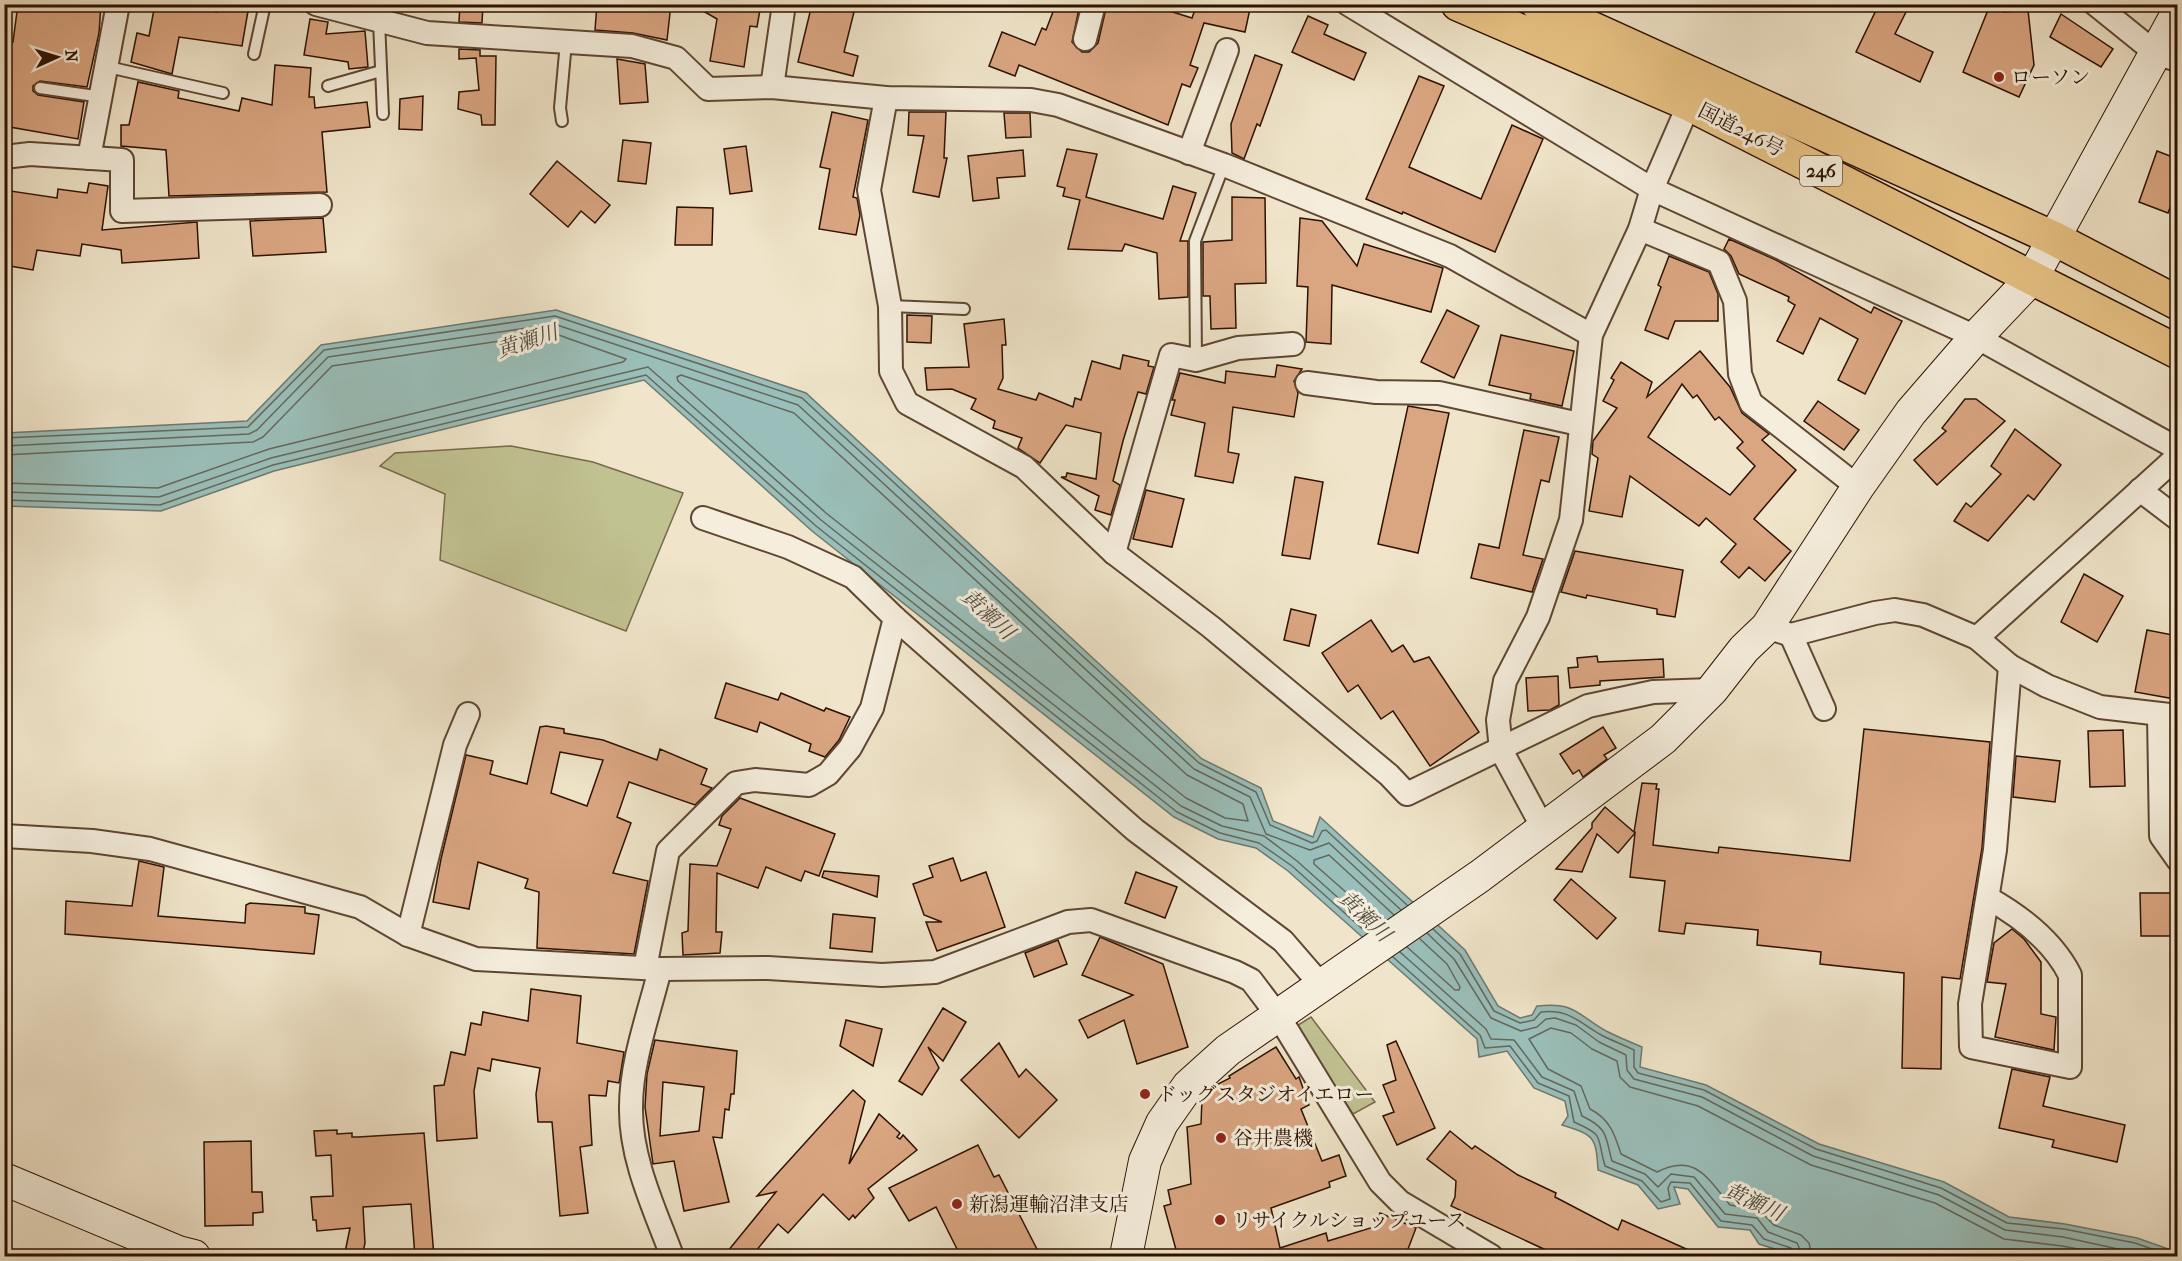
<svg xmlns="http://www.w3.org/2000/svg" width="2182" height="1261" viewBox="0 0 2182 1261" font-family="'IM FELL French Canon','Noto Serif JP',serif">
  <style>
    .green { fill: #c1c292; stroke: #776a49; stroke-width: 1.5 }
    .water { fill: #9abfba; stroke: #6e7970; stroke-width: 1.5 }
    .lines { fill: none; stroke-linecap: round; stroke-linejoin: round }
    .shore { stroke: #64685d; stroke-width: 1.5 }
    .building { fill: #daa682; stroke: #2d1100; stroke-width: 1.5; fill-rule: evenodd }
    .lane-casing { stroke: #5e4632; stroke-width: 14 }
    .street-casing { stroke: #5e4632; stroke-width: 26 }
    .secondary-casing { stroke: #2d1100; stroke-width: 34 }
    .highway-casing { stroke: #2d1100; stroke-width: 36 }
    .lane { stroke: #f5eedd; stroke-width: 10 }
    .street { stroke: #f5eedd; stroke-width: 22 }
    .secondary { stroke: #f5eedd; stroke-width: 32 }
    .highway { stroke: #e8c285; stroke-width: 33 }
    .poi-dot { fill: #8f2418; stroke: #f5eedd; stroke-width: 2 }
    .labels { text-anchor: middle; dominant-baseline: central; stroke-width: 6; stroke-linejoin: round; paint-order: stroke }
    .shield { fill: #f5eedd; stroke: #695342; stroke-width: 1.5 }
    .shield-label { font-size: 18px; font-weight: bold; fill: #2d1100 }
    .poi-label { font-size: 20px; fill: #2d1100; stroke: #f5eedd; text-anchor: start }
    .street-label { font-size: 20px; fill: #2d1100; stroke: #f5eedd }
    .water-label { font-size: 21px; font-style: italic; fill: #534e41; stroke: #f5eedd }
  </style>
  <rect width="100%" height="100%" fill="#f0e5ca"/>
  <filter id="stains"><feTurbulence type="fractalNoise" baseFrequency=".00333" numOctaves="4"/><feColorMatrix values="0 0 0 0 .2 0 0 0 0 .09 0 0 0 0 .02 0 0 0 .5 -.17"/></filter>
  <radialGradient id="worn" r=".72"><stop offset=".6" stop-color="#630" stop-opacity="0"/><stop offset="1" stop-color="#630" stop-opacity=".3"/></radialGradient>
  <g class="green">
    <path d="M511 446 593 462 683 493 626 631 440 560 445 494 380 466 395 453Z"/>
    <path d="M1311 1017 1375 1102 1353 1114 1295 1027Z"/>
  </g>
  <path class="water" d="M556 310 806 393 1202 759 1261 788 1273 821 1313 837 1320 817 1465 950 1498 1006 1520 1018 1532 1015 1537 1006C1576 1002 1576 1014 1606 1031 1618 1037 1630 1042 1642 1047L1640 1067 1706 1085 1819 1144 1944 1182 2009 1217 2065 1224 2137 1238 2177 1252V1256H1797L1759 1244 1750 1230 1718 1227 1688 1189 1674 1187 1680 1204 1658 1209 1638 1185 1598 1170C1596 1136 1594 1135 1562 1125L1568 1116 1565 1101 1534 1088 1507 1051 1479 1057 1477 1039 1288 871 1256 848 1218 839 1174 817 812 531 644 380 274 471 161 511 5 506V433L247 421 321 345Z"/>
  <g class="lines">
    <g class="shore">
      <path d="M681 375 794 413 1187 775 1243 804 1248 821 1225 818 1186 798 826 513 678 381 677 377Z"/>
      <path d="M4 438 248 427 324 350 555 316 802 398 1199 763 1256 792 1270 825 1312 843 1317 841 1322 831 1326 830 1407 905"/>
      <path d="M4 446 249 434 257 430 328 357 554 324 798 405 1194 769 1250 797 1266 834 1310 850 1329 843 1401 910"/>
      <path d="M4 455 253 442 263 437 332 366 553 333 626 359 623 362 269 449 158 488 4 483"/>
      <path d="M4 492 159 497 271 458 648 367 821 520 1181 806 1222 826 1264 836 1297 861 1373 929"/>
      <path d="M4 500 160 505 273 465 646 375 816 526 1177 812 1220 833 1259 843 1292 866 1367 933"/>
      <path d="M1381 923 1314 864V860L1329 855 1394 915"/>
      <path d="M1433 929 1460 954 1494 1011 1520 1023 1534 1020 1541 1012C1571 1009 1579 1023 1603 1036 1613 1041 1624 1045 1634 1050V1067L1638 1073 1704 1090 1816 1149 1941 1188 2007 1223 2064 1229 2135 1243 2172 1256"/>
      <path d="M1427 933 1454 959 1491 1018 1521 1031 1537 1027 1546 1019 1555 1018 1576 1025 1599 1042 1626 1055 1627 1070 1634 1079 1702 1097 1813 1156 1939 1195 2005 1230 2063 1237 2150 1256"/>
      <path d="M1407 947 1455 990H1459L1460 987 1447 964 1420 939"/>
      <path d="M1400 952 1486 1029 1491 1039 1514 1040 1542 1077 1574 1091 1582 1116C1609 1129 1605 1136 1612 1161L1645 1174 1658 1187 1671 1174 1694 1177 1725 1214 1757 1218 1768 1232 1797 1243 1803 1256"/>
      <path d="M1393 957 1480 1035 1485 1048 1510 1046 1538 1083 1569 1096 1574 1122C1606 1136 1596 1136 1605 1166L1642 1181 1661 1202 1670 1199 1668 1188 1671 1182 1690 1183 1721 1221 1752 1225 1764 1239 1791 1248 1795 1256"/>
      <path d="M1812 1256 1809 1243 1801 1235 1774 1225 1759 1210 1730 1205C1708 1179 1695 1152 1657 1172L1621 1154C1615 1135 1610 1119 1590 1109L1581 1086 1548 1069 1529 1039 1551 1028 1571 1033 1592 1049 1617 1061 1620 1077 1630 1087 1698 1106 1811 1165 1935 1203 2004 1239 2062 1246 2116 1256"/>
    </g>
  </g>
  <g class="building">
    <path d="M18 4H101L99 33 87 87 40 81 33 86V91L38 95 84 102 78 139 4 126V54L6 41 13 42Z"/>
    <path d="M155 4H181L217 12 218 6 248 11 242 46 179 37 172 74 131 62 137 33 149 36Z"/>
    <path d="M460 4H483L482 23 459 22Z"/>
    <path d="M597 4H671L667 40 633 33 595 30Z"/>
    <path d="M691 4H761L757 27 750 26 744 67 710 61 717 19Z"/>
    <path d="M812 4H856L844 52 858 56 853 76 798 62Z"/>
    <path d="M1056 4H1080L1072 42 1082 52H1089L1098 43 1107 4H1147L1192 18 1197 4H1251L1245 32 1204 23 1190 65 1198 68 1190 87 1182 84 1168 125 1019 65 1015 76 989 66 1002 32 1035 45 1042 28 1046 30Z"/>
    <path d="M1879 4H1910L1895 34 1933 52 1920 82 1856 52Z"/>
    <path d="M2004 8V12L2028 10 2034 65 2019 97 1963 72 1988 10Z"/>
    <path d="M2061 14 2113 49 2101 67 2050 37Z"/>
    <path d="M1308 16 1328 25 1324 34 1366 53 1354 80 1292 52Z"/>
    <path d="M310 19 328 22 326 34 365 31 368 67 349 69 348 62 304 55Z"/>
    <path d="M459 49 480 50V56H496L495 125H482L481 115 458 109 459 92 479 90 476 58 459 59Z"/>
    <path d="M1255 55 1282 65 1260 126 1257 124 1244 159 1232 153 1231 124Z"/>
    <path d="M617 59 645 64 648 102 620 104Z"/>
    <path d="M275 65 311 68 309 97H314L315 108 367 102 370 127 322 132 327 192 169 196 166 150 121 146V125H129L138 82 179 91 178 98 239 111 242 98 272 105Z"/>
    <path d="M1419 76 1444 86 1409 167 1481 199 1512 125 1543 139 1495 252 1403 212 1402 214 1366 199Z"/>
    <path d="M423 96 422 130 399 129 400 99Z"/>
    <path d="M832 112 868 120 853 197 857 198 860 215 856 235 819 229 830 169 820 167Z"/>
    <path d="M909 112H946L944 158H947L939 197 913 192 924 136 908 135Z"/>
    <path d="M1004 113H1030L1031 137 1006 138Z"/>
    <path d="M623 140 651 143 646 184 618 181Z"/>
    <path d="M746 146 752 191 730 194 724 149Z"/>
    <path d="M1067 149 1097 154 1086 197 1163 219 1173 186 1196 193 1180 241H1188V297L1159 299 1157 253 1125 244 1122 251 1068 249 1080 200 1063 196 1065 188 1057 186Z"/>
    <path d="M1023 150 1025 176 997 178 999 198 973 201 968 156Z"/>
    <path d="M2157 151 2178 159V187L2168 213 2139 202Z"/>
    <path d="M557 161 610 205 595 223 581 211 568 227 530 194Z"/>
    <path d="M89 183 108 186 102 230 197 222 199 258 122 263 121 250 82 244 80 256 37 250 33 270 4 265V190L57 198 58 189 87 193Z"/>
    <path d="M1232 197 1265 198 1266 283 1235 284 1236 328 1211 329 1210 296H1203V242L1232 240Z"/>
    <path d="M677 207 713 208 712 245H675Z"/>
    <path d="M323 218 326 252 253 256 250 221Z"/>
    <path d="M1300 218 1322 221 1357 266 1364 244 1443 268 1431 312 1332 285 1331 344 1306 342 1308 287 1297 286Z"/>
    <path d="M1729 239 1776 260 1871 313 1874 307 1902 321 1865 394 1838 380 1858 339 1820 318 1803 354 1777 341 1795 305 1788 301 1789 297 1739 274 1731 256 1724 249Z"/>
    <path d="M1669 256 1709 272 1718 294V321H1675L1668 339 1645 330 1661 287 1658 285Z"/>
    <path d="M1447 310 1479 326 1454 378 1421 362Z"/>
    <path d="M907 315 932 316 931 343 907 342Z"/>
    <path d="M1004 319 1006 345H1002L1003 378 998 389 1036 400 1039 393 1073 407 1075 398 1081 400 1092 361 1120 369 1123 355 1149 361 1148 366 1154 367 1146 394 1138 392 1123 441 1113 481 1120 485 1111 515 1095 510 1099 496 1061 477H1066L1067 473 1096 479 1101 433 1066 425 1040 463 1018 448 1022 438 993 428 995 421 971 409 976 399 952 389 927 390 925 368 969 367 964 324Z"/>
    <path d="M1501 335 1574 351 1562 406 1530 399 1531 394 1489 385Z"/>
    <path d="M1700 351 1730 387 1742 413 1769 434 1762 440 1796 470 1754 519 1791 551 1765 581 1749 567 1739 578 1721 562 1736 544 1706 518 1699 526 1630 476 1622 517 1589 511 1598 458 1592 454 1593 441 1617 408 1603 401 1614 380 1611 378 1621 362 1652 382 1647 397ZM1682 384 1693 398 1697 395 1715 420 1719 417 1743 442 1737 448 1755 466 1730 495 1648 437Z"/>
    <path d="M1277 365 1302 369 1294 381 1298 393 1294 417 1233 407 1228 452 1239 454 1233 483 1195 476 1205 423 1171 415 1175 400H1172L1180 373 1225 383 1226 371 1275 377Z"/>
    <path d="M1965 399H1976L2005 421 1937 485 1914 460 1946 431 1942 428Z"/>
    <path d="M1818 401 1859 430 1844 450 1804 421Z"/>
    <path d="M1408 406 1449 413 1418 553 1378 544Z"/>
    <path d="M2015 429 2061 465 2034 500 2028 495 1988 541 1954 521 1966 503 1971 507 2001 474 1991 466Z"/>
    <path d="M1524 430 1559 437 1549 482 1541 480 1523 555 1543 559 1532 592 1471 578 1479 544 1499 548Z"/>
    <path d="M1295 477 1323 482 1310 559 1282 555Z"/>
    <path d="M1146 490 1184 499 1172 547 1133 539Z"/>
    <path d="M1575 551 1683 570 1675 617 1657 614V609L1587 595 1586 598 1561 592Z"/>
    <path d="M2084 574 2123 596 2097 642 2061 622Z"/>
    <path d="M1291 609 1316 615 1309 646 1284 640Z"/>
    <path d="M1371 620 1392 652 1403 645 1414 662 1429 657 1479 732 1430 766 1393 711 1381 719 1358 685 1348 692 1322 653Z"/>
    <path d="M2147 630 2178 636 2175 699 2135 692Z"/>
    <path d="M1597 656 1598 662 1663 659 1664 677 1600 681V685L1570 688 1568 668 1578 667 1577 658Z"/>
    <path d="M1558 676 1559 705 1550 710 1528 711 1526 678Z"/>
    <path d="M726 683 778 700 781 693 824 711 826 708 850 717 839 740 825 757 809 751 811 744 760 722 757 732 715 718Z"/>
    <path d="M546 726 564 729V733L603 740 657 760 660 749 707 769 701 784 712 788 695 805 629 782 617 817 631 823 613 873 648 881 634 954 537 948 539 892 525 888 528 879 478 862 469 909 433 902 441 859 466 755 493 761 490 774 527 784 540 727ZM560 752 603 760 587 806 551 793Z"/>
    <path d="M1603 727 1616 748 1604 755 1607 759 1583 777 1579 770 1573 774 1560 754Z"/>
    <path d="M1864 729 1990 742 1982 848 1960 979 1942 977 1941 1069 1902 1068 1904 973 1820 964 1821 952 1757 945 1758 930 1686 923 1684 934 1659 931 1665 881 1630 877 1635 833 1618 853 1597 834 1582 872 1556 869 1592 828V823L1605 807 1634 832 1642 783 1657 784 1656 789H1659L1653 845 1718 853 1719 847 1850 861Z"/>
    <path d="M2123 730 2125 786 2090 787 2088 731Z"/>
    <path d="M2016 756 2060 761 2055 802 2013 797Z"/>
    <path d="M740 798 835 834 819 876 805 871 801 881 766 867 758 888 717 873 716 932H722L720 953 683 955 682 933 688 931 690 864 717 866 731 829 719 825 722 816Z"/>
    <path d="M953 858 961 881 986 872 1005 927 937 951 926 922H942L924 915 913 884 933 877 929 866Z"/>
    <path d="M139 861 164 867 158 916 245 923 246 905 250 903 305 907V913L319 915 314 954 65 934 66 901 132 906Z"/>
    <path d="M824 871 879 876 877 897 822 877Z"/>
    <path d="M1136 872 1177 887 1165 918 1125 903Z"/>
    <path d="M1571 879 1616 918 1597 939 1554 900Z"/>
    <path d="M2140 893H2174V936H2141Z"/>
    <path d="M833 914 875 918 872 952 830 948Z"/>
    <path d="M2012 929 2024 939 2041 962V1014L2056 1017 2054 1050 1995 1037 2006 984 1987 982 1994 943Z"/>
    <path d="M1100 937 1163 964 1188 1047 1137 1064 1124 1020 1088 1038 1079 1020 1133 995 1082 975Z"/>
    <path d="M1058 940 1067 964 1034 977 1025 953Z"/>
    <path d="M531 989 581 996 577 1043 624 1052 619 1083 608 1081 606 1096 589 1095 592 1145 580 1147 588 1213 560 1216 552 1122H538L536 1094 540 1068 492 1059 490 1071 478 1068 474 1091 477 1138 437 1141 434 1086 444 1085 451 1052 465 1055 471 1023 481 1025 483 1012 528 1021Z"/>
    <path d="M943 1008 966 1022 943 1061 928 1047 939 1068 922 1095 899 1081Z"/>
    <path d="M846 1020 882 1029 873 1066 840 1046Z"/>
    <path d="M655 1040 737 1051 734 1094H731L729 1110 725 1109 722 1138 713 1137 729 1202 684 1211 674 1161 653 1164 645 1107 647 1074ZM663 1082 704 1087 699 1131 660 1136Z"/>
    <path d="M1396 1041 1435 1128 1397 1145 1383 1116 1394 1112 1383 1085 1396 1080 1387 1045Z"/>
    <path d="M999 1043 1019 1077 1026 1069 1057 1100 1019 1138 961 1080Z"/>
    <path d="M1276 1047 1296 1079 1299 1077 1309 1105 1301 1109 1322 1161 1339 1155 1346 1176 1329 1182 1330 1187 1271 1208 1280 1248 1326 1233 1328 1241 1374 1227 1380 1213 1416 1228 1405 1257H1178L1164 1206 1171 1204 1168 1190 1191 1184 1187 1127 1201 1124 1202 1098 1216 1085 1230 1078 1229 1076Z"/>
    <path d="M2012 1069 2050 1077 2043 1106 2125 1125 2117 1162 2052 1147 2054 1140 1999 1128Z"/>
    <path d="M853 1090 865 1101 849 1164 879 1114 900 1133 897 1137 900 1139 903 1135 917 1150 868 1189 874 1198 855 1218 853 1215 849 1220 823 1194 788 1233 778 1224 751 1257H723L776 1192 757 1196Z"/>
    <path d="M337 1130V1134L352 1133V1137H358L424 1133 434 1257H415L411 1204 363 1207 365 1243 362 1257H344L350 1228 317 1231 316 1220H313L311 1197 333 1196 331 1155 316 1156 314 1131Z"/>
    <path d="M1450 1131 1472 1149 1475 1146 1518 1175 1556 1193 1555 1197 1618 1230 1622 1220 1704 1257H1546L1548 1251 1451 1206 1455 1197 1456 1181 1427 1159Z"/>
    <path d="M251 1141 252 1192H262L263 1212 253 1213V1225L205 1226 204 1142Z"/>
    <path d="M978 1145 994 1177 999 1175 1041 1257H961L936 1207 909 1221 889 1188Z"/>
  </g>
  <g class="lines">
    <g class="lane-casing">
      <g id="lane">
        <path d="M379 21 383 114"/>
        <path d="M254 54 265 4"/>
        <path d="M108 67 223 93"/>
        <path d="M328 86 381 71"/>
        <path d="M40 88 102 97"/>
        <path d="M562 121 560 108 566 42"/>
        <path d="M890 306 964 309"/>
        <path d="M1196 360 1195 241 1224 165"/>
      </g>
    </g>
    <g class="street-casing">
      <g id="street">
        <path d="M316 4 427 33 632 46 676 58 708 89 772 87 886 98 1031 100 1058 105 1224 165 1450 256 1591 335"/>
        <path d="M1348 4 1652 189 1976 337 2178 449"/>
        <path d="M2095 4 2157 54 2178 60"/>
        <path d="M1085 39 1094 4"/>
        <path d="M772 87 784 4"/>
        <path d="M886 98 869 190 890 306 891 371 907 403 1024 467 1114 553 1211 627 1389 775 1407 794 1588 706 1653 692 1712 690"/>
        <path d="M1189 153 1227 50"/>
        <path d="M4 157 30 154 122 160V211L320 205"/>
        <path d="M89 158 118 4"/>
        <path d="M1640 229 1719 262 1735 301 1740 374 1751 403 1858 487"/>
        <path d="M1307 383 1376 392 1439 393 1579 424"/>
        <path d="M2140 490 2178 519"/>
        <path d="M703 518 788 547 853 577 895 618 1135 830 1283 941 1322 986"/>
        <path d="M1114 553 1171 355 1196 360 1238 348 1293 344"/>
        <path d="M1767 627 1791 635 1875 613 1895 610 1923 615 1977 638 2010 666 2047 686 2100 707 2178 716"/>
        <path d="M1791 635 1824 709"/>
        <path d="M1977 638 2178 456"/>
        <path d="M2159 715 2161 836 2178 860"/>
        <path d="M1543 828 1501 750 1498 720 1505 681 1538 617 1571 520 1591 335 1640 229 1652 189 1689 104"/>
        <path d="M4 836 92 841 150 849 360 907 408 935 476 959 660 969 768 968 882 975 935 972 1068 922 1091 920 1235 972 1251 980 1279 1017 1380 1182 1400 1202 1491 1256"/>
        <path d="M1988 898C2020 916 2053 941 2070 975V1067L1971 1047 1970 1004 1995 850 2010 666"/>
        <path d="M408 935 455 745 468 714"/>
        <path d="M645 968 668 851 736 783 755 780 809 785 828 774 850 748 872 708 895 618"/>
        <path d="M660 969C649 1014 631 1061 631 1107 630 1159 655 1210 672 1256"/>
      </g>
    </g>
    <g class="secondary-casing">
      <g id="secondary">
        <path d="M4 1179 178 1252 194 1256"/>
        <path d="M1126 1256 1145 1161 1162 1123 1188 1086 1228 1050 1480 876 1663 739 1712 690 1744 649 1767 627 1858 487 1911 412 1976 337 2032 278 2178 12"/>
      </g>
    </g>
    <g class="highway-casing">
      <g id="highway">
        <path d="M1458 4 1689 104 2178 352"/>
        <path d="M1538 4 2053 238 2178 303"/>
      </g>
    </g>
    <use href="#lane" class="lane"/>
    <use href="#street" class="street"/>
    <use href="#secondary" class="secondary"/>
    <use href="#highway" class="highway"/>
  </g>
  <g class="poi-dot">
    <circle cx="1999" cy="77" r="6"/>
    <circle cx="1145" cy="1094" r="6"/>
    <circle cx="1221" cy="1138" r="6"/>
    <circle cx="957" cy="1204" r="6"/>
    <circle cx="1220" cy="1220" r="6"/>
  </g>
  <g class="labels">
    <rect class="shield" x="1800" y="156" width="42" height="30" rx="4.5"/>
    <g class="shield-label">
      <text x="1821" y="171">246</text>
    </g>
    <g class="poi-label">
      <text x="2011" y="77">ローソン</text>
      <text x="1157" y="1094">ドッグスタジオイエロー</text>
      <text x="1233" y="1138">谷井農機</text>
      <text x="969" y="1204">新潟運輸沼津支店</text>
      <text x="1232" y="1220">リサイクルショップユース</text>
    </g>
    <g class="street-label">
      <text transform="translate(1741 130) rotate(27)">国道246号</text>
    </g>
    <g class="water-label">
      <text transform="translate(527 341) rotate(-18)">黄瀬川</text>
      <text transform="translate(988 614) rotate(43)">黄瀬川</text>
      <text transform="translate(1365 916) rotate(44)">黄瀬川</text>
      <text transform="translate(1754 1202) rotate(24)">黄瀬川</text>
    </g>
  </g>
  <rect width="2182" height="1261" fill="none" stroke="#f0e5ca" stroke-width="24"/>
  <rect x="6" y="6" width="2170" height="1249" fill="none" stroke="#2d1100" stroke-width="3"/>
  <rect x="12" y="12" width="2158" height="1237" fill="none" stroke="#2d1100" stroke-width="1.5"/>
  <g transform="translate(57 57) rotate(86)" stroke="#f5eedd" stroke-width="4.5" paint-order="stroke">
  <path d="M0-4.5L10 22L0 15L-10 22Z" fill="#2d1100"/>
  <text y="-9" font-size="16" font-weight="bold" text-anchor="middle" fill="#2d1100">N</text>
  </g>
  <rect width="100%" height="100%" filter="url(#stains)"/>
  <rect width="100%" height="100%" fill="url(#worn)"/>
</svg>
